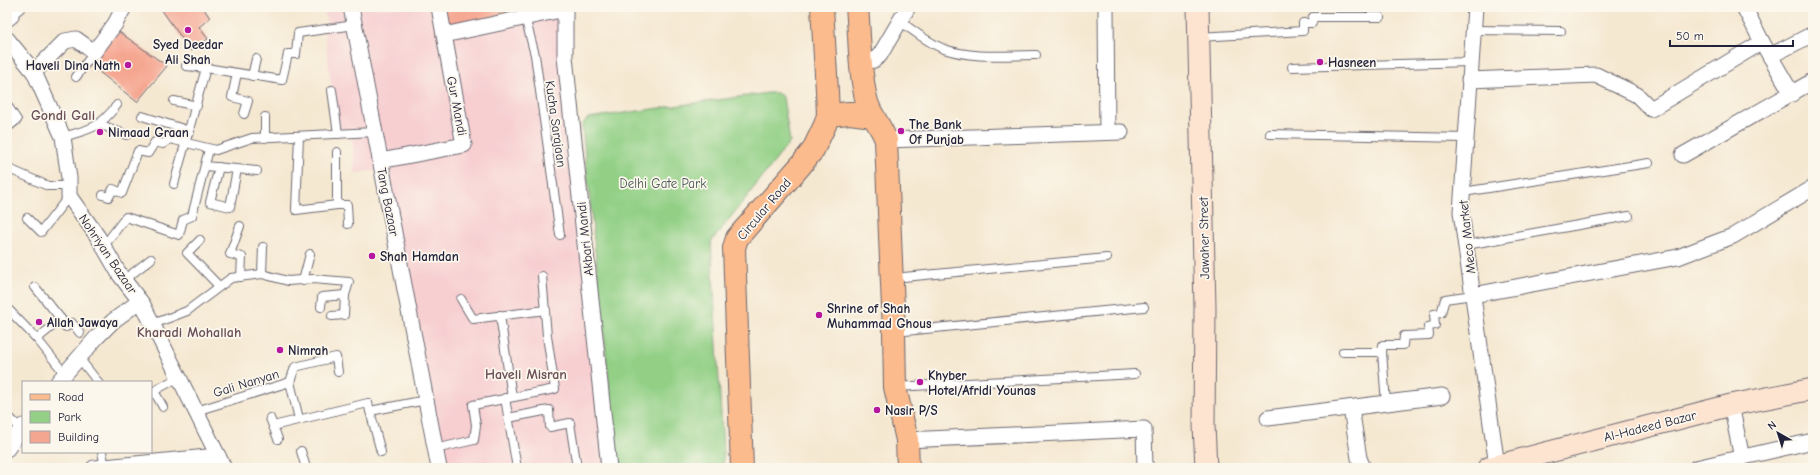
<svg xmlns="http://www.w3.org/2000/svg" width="1820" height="475" viewBox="0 0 1820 475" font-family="'Comic Neue',sans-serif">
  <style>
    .built { fill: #f7cfd1 }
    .green { fill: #93d086; stroke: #5a7960 }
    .building { fill: #f5a691 }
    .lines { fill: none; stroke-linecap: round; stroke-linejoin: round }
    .lane-casing { stroke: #6c6770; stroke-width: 10 }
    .street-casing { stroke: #6c6770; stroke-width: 17 }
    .secondary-casing { stroke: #6c6770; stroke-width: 23 }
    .primary-casing { stroke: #6c6770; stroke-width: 24 }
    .lane { stroke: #fff; stroke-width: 8 }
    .street { stroke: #fff; stroke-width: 15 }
    .secondary { stroke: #fde4d1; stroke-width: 21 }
    .primary { stroke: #fbbb8c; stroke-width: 22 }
    .poi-dot { fill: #b5179e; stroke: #fbf7ec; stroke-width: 1.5 }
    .labels { text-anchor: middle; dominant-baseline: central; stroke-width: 3.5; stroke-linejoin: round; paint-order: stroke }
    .poi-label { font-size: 13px; font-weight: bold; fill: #22223b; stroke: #fbf7ec; text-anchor: start }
    .street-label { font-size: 13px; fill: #22223b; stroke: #fbf7ec }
    .park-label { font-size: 13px; fill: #445652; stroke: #fbf7ec }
    .neighbourhood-label { font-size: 14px; font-weight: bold; fill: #6c5059; stroke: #fbf7ec }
  </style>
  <rect width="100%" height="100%" fill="#fbf7ec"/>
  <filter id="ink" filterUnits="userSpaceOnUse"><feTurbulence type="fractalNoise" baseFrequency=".025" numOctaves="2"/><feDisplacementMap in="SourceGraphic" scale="8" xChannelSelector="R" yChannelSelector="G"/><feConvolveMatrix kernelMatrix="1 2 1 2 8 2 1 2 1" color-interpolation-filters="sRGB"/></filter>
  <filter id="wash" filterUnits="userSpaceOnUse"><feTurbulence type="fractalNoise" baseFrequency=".012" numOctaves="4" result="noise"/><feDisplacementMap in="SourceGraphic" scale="16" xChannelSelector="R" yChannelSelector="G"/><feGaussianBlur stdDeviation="0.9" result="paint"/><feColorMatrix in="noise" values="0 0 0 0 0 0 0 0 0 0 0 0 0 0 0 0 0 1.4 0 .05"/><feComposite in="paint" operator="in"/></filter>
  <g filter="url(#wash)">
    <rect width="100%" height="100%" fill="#f5e8d1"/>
    <path class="built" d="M323 7 565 9 610 468H439L380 170 355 173 352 133 338 134 324 29 328 28Z"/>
    <path class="green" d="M768 93H777L783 97 790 142 711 242 724 468H618L582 125 588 118Z"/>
    <g id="blocks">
      <g class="building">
        <path d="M164 7H206L204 9 210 18 199 27 208 39 191 51 161 9Z"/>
        <path d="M443 7H553L447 32Z"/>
        <path d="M115 29 167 66 137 102 88 63Z"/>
      </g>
    </g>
  </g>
  <g filter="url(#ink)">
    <use href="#blocks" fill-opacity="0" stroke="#6c6770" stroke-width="1"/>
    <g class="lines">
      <g class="lane-casing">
        <g id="lane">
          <path d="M11 16 22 7"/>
          <path d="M525 17 535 55 560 235"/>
          <path d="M900 21C913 31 929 43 944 49 973 59 1007 55 1036 55"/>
          <path d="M1473 30 1561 31"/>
          <path d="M1199 37 1303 31V23H1312L1313 17H1380"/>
          <path d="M186 66 206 68"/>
          <path d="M1292 67 1471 62"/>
          <path d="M237 73 232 97 248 101 244 114"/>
          <path d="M252 76 256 59"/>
          <path d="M76 77 94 52"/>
          <path d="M332 90 338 134"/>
          <path d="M174 101 197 106"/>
          <path d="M7 105 17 120 7 128"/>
          <path d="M142 116 190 131"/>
          <path d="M99 124 127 135"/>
          <path d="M1270 134 1466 138"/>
          <path d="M299 136 296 210 337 205H347L348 224"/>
          <path d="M63 137C91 129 98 129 117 105"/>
          <path d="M265 138V117"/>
          <path d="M205 166 257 171"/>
          <path d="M219 167 210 202 230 207 237 169"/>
          <path d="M7 168 48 186H69"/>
          <path d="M174 184 206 68 282 80 288 54H296L298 33 355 25"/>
          <path d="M1463 192 1649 163"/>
          <path d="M103 195 109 197 113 189 122 193 138 151 148 153 155 142 163 144 170 139 216 150 252 138 375 132"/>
          <path d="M337 205V152"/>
          <path d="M27 218 41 232 69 196"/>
          <path d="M240 226 230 254 242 257 241 277"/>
          <path d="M200 240 187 253 219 286"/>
          <path d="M1466 245 1629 216"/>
          <path d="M103 247 126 217 179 235 183 220 192 216 209 149"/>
          <path d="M262 274 263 247"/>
          <path d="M893 278 1107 258"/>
          <path d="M124 280 151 259"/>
          <path d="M303 281 310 254"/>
          <path d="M35 287 61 319"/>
          <path d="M461 299 473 319 546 310"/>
          <path d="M321 307 322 297 345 295"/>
          <path d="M7 308 37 339 65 374"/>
          <path d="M500 315 512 397"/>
          <path d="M153 324 187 311 231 278 262 274 288 281 313 279 349 282 345 295 344 315 332 316"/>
          <path d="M895 332 1144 307"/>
          <path d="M37 339 61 319 66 327 72 323 80 333"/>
          <path d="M1343 352H1382L1383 345H1403L1404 336 1429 335 1428 327 1435 325 1434 314 1441 313 1445 299 1473 295"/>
          <path d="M1382 352 1386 403"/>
          <path d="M79 358 98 382"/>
          <path d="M290 382 295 367 336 357 338 372"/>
          <path d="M895 387 1135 374"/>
          <path d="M505 398 517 468"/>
          <path d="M163 407 154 391 179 377"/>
          <path d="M196 411 290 382 299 419"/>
          <path d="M370 411 381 452"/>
          <path d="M7 415 21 429"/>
          <path d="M270 418 278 439"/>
          <path d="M508 418 549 410 550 427 570 423 577 468"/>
          <path d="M273 426 368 403 370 411 426 400"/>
          <path d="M435 449 474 440 476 425 473 405 555 389 547 336 542 276"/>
          <path d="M301 451 306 468"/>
          <path d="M102 452 105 467"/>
          <path d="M205 457V468"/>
        </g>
      </g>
      <g class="street-casing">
        <g id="street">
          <path d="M351 7 439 468"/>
          <path d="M565 7V57L609 468"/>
          <path d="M1106 7 1107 132"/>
          <path d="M1475 7 1461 212 1497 466"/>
          <path d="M1744 7 1762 42"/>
          <path d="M7 11 11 16 7 19"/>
          <path d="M444 35 565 9"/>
          <path d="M7 39 34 72 63 137 69 178V196L98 237 120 275 143 305 224 468"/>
          <path d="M1770 56 1813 34"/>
          <path d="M861 62 874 60 880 55 908 7"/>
          <path d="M34 72 65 41 76 39 94 52 115 24 124 7"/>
          <path d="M1469 80 1596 75 1637 95 1651 109 1762 42 1792 94"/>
          <path d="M886 140 1121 132"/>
          <path d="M1683 155 1813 81"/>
          <path d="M380 161 464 145 439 7"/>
          <path d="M1473 295 1678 257 1733 236 1813 188"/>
          <path d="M58 382 96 338 113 321 140 301"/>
          <path d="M1731 405 1742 458"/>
          <path d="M1351 408 1359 458 1363 468"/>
          <path d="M1268 418 1442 396"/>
          <path d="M907 440 1144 429 1145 468"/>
          <path d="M7 449 23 426"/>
          <path d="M94 468 218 456"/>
          <path d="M1696 468 1813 441"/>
        </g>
      </g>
      <g class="secondary-casing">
        <g id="secondary">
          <path d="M1198 7 1205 308 1204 425 1206 468"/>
          <path d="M1488 468 1731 405 1813 389"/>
        </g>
      </g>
      <g class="primary-casing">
        <g id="primary">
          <path d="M857 7C860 37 859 73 867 102 871 116 881 126 886 140L894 332 895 387 907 440 908 468"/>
          <path d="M828 115 850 113 873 116"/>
          <path d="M742 468 734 248 737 238 801 165 813 150 825 125 828 115 827 91 822 7"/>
        </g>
      </g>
      <use href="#lane" class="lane"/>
      <use href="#street" class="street"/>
      <use href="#secondary" class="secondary"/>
      <use href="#primary" class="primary"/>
    </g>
  </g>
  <g class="poi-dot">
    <circle cx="188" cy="30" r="4"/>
    <circle cx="1320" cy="62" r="4"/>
    <circle cx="128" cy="65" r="4"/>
    <circle cx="901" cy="131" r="4"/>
    <circle cx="100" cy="132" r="4"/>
    <circle cx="372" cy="256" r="4"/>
    <circle cx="819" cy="315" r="4"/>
    <circle cx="39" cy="322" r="4"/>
    <circle cx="280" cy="350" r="4"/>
    <circle cx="920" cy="382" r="4"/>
    <circle cx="877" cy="410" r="4"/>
  </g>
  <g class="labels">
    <g class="poi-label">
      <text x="188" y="44" text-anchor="middle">Syed Deedar<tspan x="188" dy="15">Ali Shah</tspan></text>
      <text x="1328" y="62">Hasneen</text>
      <text x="120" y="65" text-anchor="end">Haveli Dina Nath</text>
      <text x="909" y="124">The Bank<tspan x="909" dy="15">Of Punjab</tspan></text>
      <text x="108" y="132">Nimaad Graan</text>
      <text x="380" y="256">Shah Hamdan</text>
      <text x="827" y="308">Shrine of Shah<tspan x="827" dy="15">Muhammad Ghous</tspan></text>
      <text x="47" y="322">Allah Jawaya</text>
      <text x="288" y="350">Nimrah</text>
      <text x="928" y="375">Khyber<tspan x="928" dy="15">Hotel/Afridi Younas</tspan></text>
      <text x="885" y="410">Nasir P/S</text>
    </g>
    <g class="street-label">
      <text transform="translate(457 106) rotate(79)">Gur Mandi</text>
      <text transform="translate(556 124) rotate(82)">Kucha Sarajaan</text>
      <text transform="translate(388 202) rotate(79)">Tang Bazaar</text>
      <text transform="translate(764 209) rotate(-50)">Circular Road</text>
      <text transform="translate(1467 237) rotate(-96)">Meco Market</text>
      <text transform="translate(1204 238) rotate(-91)">Jawaher Street</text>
      <text transform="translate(585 239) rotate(-96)">Akbari Mandi</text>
      <text transform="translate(108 254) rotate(56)">Nohriyan Bazaar</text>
      <text transform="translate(246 383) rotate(-17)">Gali Nanyan</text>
      <text transform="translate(1650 426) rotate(-14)">Al-Hadeed Bazar</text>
    </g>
    <g class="park-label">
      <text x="663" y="183">Delhi Gate Park</text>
    </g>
    <g class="neighbourhood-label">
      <text x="63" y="115">Gondi Gali</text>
      <text x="189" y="332">Kharadi Mohallah</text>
      <text x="526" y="374">Haveli Misran</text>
    </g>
  </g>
  <rect width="1820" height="475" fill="none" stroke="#fbf7ec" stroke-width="24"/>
  <rect x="22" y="381" width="130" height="72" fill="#fbf7ec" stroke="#a4a2a5"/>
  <rect x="30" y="394" width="20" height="6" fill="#fbbb8c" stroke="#a4a2a5"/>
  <text x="58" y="401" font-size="12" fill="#22223b">Road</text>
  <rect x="30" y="411" width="20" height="12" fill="#93d086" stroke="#a4a2a5"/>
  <text x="58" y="421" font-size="12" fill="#22223b">Park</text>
  <rect x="30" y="431" width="20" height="12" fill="#f5a691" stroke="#a4a2a5"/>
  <text x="58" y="441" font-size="12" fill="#22223b">Building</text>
  <g transform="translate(1778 433) rotate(321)" stroke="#fbf7ec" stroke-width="3" paint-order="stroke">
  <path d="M0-3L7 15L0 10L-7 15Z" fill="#22223b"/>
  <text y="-6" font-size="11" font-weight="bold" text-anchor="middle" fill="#22223b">N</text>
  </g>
  <path d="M1670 40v6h123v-6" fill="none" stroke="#22223b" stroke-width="2"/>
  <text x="1676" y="40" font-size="12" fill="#22223b" stroke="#fbf7ec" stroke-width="3" paint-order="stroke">50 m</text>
</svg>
